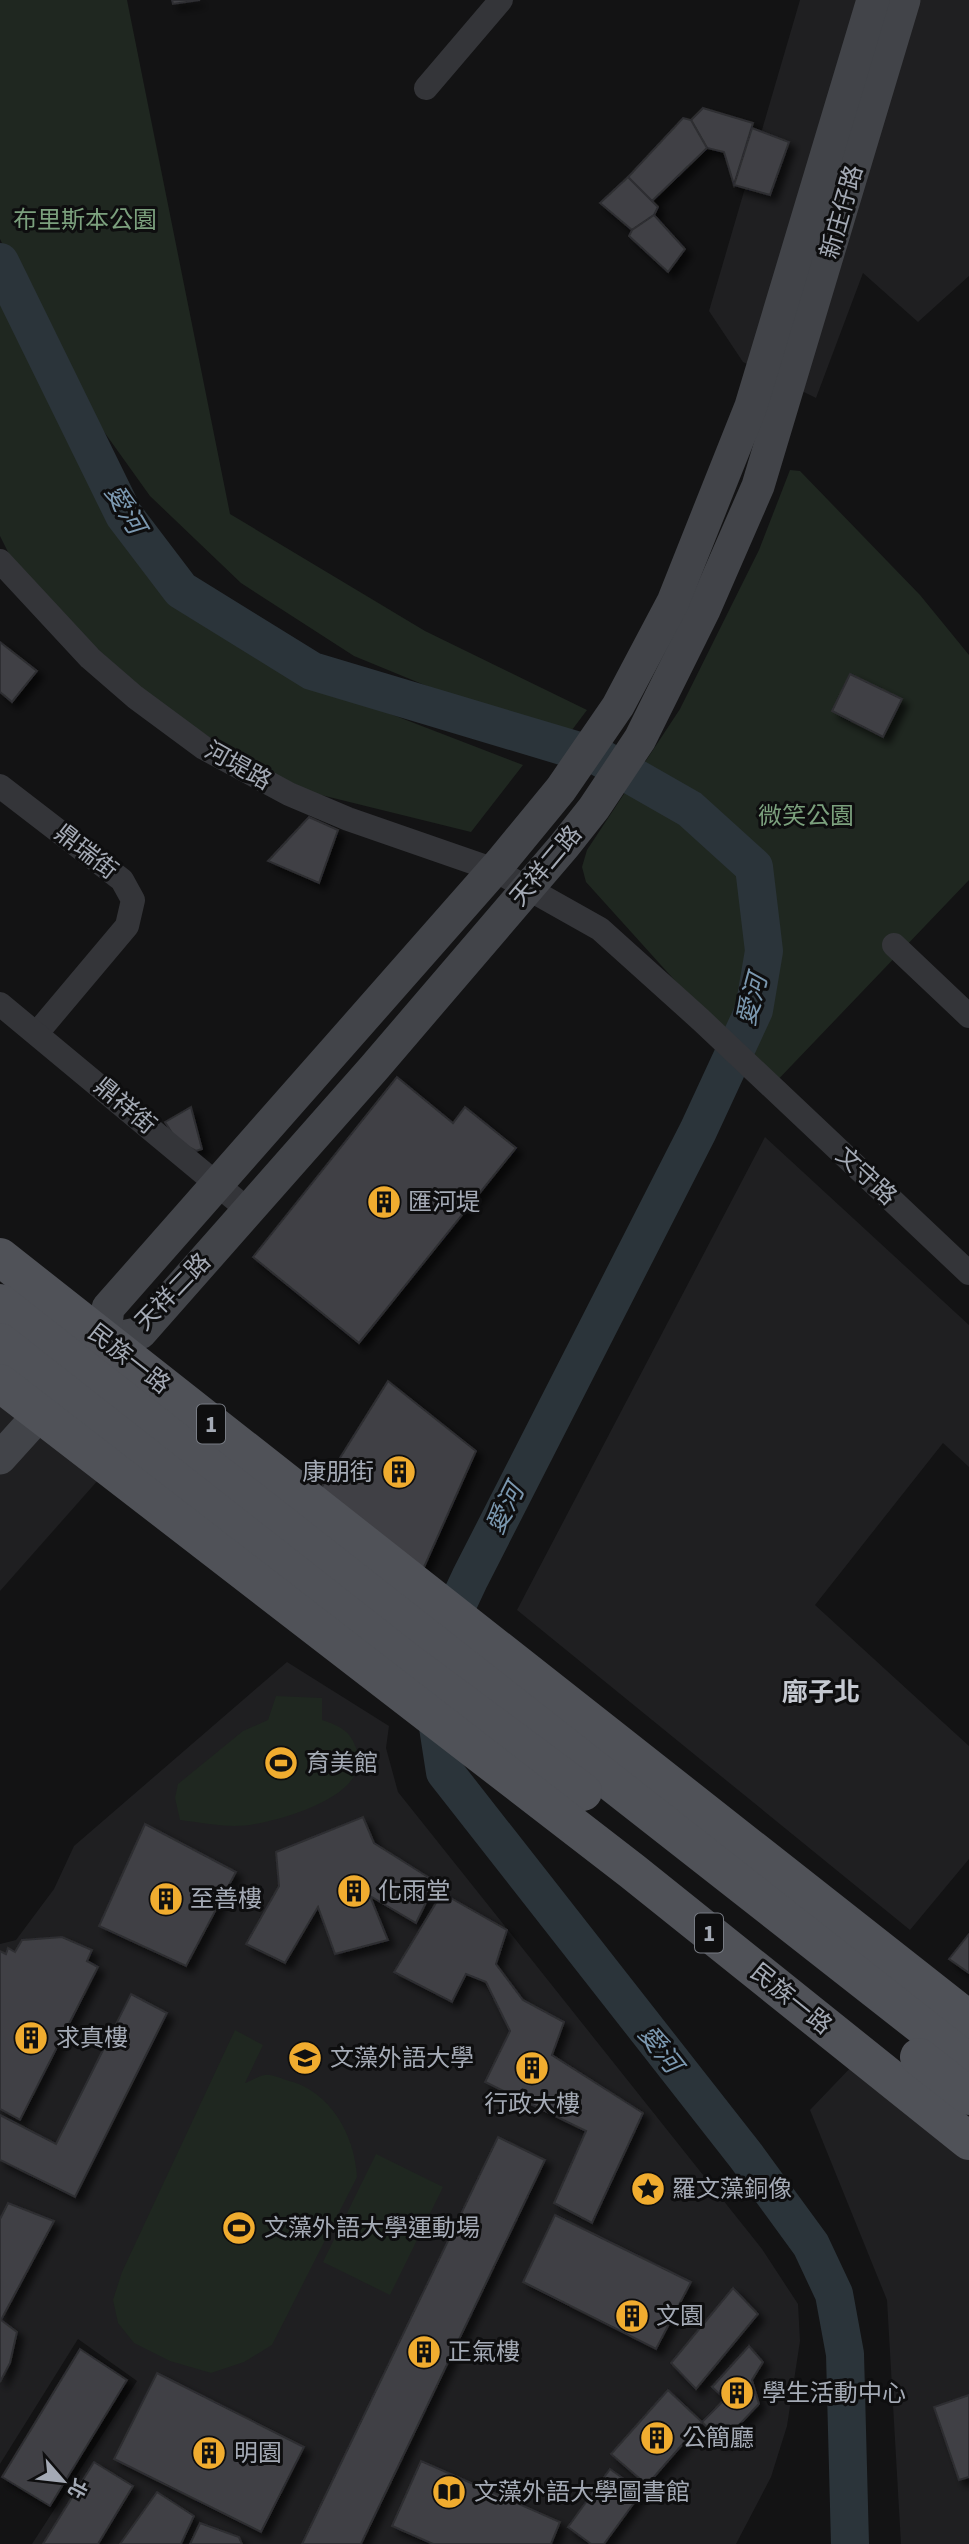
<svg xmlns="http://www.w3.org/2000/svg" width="969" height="2544" viewBox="0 0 969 2544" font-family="'Source Sans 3','Noto Sans TC',sans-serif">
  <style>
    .built { fill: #1f1f21 }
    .green { fill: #1f2720 }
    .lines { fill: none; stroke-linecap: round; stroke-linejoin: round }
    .river { stroke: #2b343a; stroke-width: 38 }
    .building { fill: #3f4044; stroke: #2d2d30; stroke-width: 2; filter: url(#shadow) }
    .street { stroke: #343539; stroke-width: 24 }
    .secondary { stroke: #424449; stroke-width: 33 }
    .primary { stroke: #505258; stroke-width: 38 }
    .labels { text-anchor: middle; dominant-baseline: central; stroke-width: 6; stroke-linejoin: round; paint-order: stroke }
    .shield { fill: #0e0e0f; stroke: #777b83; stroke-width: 2 }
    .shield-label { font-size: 23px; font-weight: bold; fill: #a4aab5 }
    .street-label { font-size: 24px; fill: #a4aab5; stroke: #0e0e0f }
    .park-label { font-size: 24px; fill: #7ba07d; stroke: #0e0e0f }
    .poi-label { font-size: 24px; fill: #a4aab5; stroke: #0e0e0f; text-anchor: start }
    .water-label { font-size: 26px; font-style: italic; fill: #7b98b0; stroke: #0e0e0f }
    .neighbourhood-label { font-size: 26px; font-weight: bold; fill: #c5c9d1; stroke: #0e0e0f }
  </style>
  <defs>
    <filter id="shadow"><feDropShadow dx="6" dy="6" stdDeviation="3.5" flood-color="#0009"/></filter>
  </defs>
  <rect width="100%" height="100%" fill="#131314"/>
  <g class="built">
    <path d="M800 0H969V276L918 322 863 273 816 398 743 362 709 311Z"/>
    <path d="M765 1137 969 1325V1467L943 1443 815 1605 969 1746V1859L910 1930 517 1610Z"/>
    <path d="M0 1400 99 1479 0 1591Z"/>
    <path d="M287 1662 389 1726 386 1748 398 1792 762 2249 798 2304 800 2341 787 2426 771 2477 736 2544H32L137 2381 78 2339 0 2464V1944L16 1940 54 1889 74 1846Z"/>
    <path d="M855 2063 969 2155V2544H901L887 2300 810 2110Z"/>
  </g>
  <g class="green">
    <path d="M0 0H127L230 514 425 631 587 710 560 746 553 738 354 656 241 583 150 496 77 394 0 239Z"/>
    <path d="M0 291 109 520 201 624 279 671 523 765 471 832 313 793 234 754 156 701 75 629 12 560 0 536Z"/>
    <path d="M790 470 800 471 920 595 969 655V880L771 1087 586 882 582 867 587 850 680 709 759 550Z"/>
    <path d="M276 1696 322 1698V1720C343 1727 352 1732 358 1754 367 1796 285 1819 255 1824 231 1829 204 1823 180 1820L175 1798 178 1784 243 1731 268 1720Z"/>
    <path d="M235 2030 263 2045 245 2083C251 2081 258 2076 265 2075 271 2074 280 2078 286 2080 330 2090 355 2135 357 2177L272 2345 244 2362 211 2373 170 2361 134 2343 118 2323 113 2300 122 2272Z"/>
    <path d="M376 2154 443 2187 390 2295 323 2262Z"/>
  </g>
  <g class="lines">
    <path class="river" d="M0 262 124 515 181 590 312 671 599 757 690 809 754 867 764 951 754 1010 698 1131 470 1578 447 1627 432 1688 445 1772 746 2156 811 2245 834 2294 845 2354 850 2544"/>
  </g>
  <g class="building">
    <path d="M172 0H200L173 4Z"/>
    <path d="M703 108 753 123 734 185 724 152 707 148 691 120Z"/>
    <path d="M683 118 691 120 707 148 650 203 628 177Z"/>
    <path d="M752 128 789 142 770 195 734 185Z"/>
    <path d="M628 177 658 207 654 215 632 230 600 203Z"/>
    <path d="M654 215 685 249 668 272 629 236 632 230Z"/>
    <path d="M0 642 37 671 12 702 0 692Z"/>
    <path d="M850 674 902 699 883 737 832 711Z"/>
    <path d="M309 817 338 830 319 883 268 861Z"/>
    <path d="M397 1077 453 1123 465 1107 516 1148 359 1343 253 1257Z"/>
    <path d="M191 1107 202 1149 196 1151 177 1141 165 1122Z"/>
    <path d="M388 1381 476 1451 421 1574 318 1493Z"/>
    <path d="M363 1817 374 1843 436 1882 416 1923 370 1896 388 1940 335 1954 318 1907 285 1963 246 1944 279 1886 276 1852Z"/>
    <path d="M145 1824 236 1872 186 1966 99 1926Z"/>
    <path d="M442 1893 507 1930 496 1964 523 2000 564 2022 552 2055 643 2113 592 2223 554 2203 586 2131 485 2082 510 2031 486 1982 466 1974 452 2002 394 1972Z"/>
    <path d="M969 1934V1973L949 1959Z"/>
    <path d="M62 1937 92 1950 87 1961 98 1967 20 2120 0 2109V1951L6 1954 8 1948 15 1952 22 1940Z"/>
    <path d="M131 1994 167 2013 75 2197 0 2160V2115L56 2144Z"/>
    <path d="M498 2137 545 2160 361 2544H302Z"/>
    <path d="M8 2203 54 2221 1 2320 17 2332 10 2363 0 2382V2219Z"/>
    <path d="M555 2215 691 2282 656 2349 523 2282Z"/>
    <path d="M733 2288 758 2314 696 2389 671 2363Z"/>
    <path d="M749 2346 763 2362 752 2380 759 2404 722 2443 702 2422 725 2399 712 2387Z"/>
    <path d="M80 2349 127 2380 50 2506 2 2477Z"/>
    <path d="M157 2373 304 2447 261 2532 114 2459Z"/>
    <path d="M668 2390 702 2422 647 2485 611 2454Z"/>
    <path d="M969 2395V2477L959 2480 934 2407Z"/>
    <path d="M421 2461 560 2522 551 2544H433L392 2526Z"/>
    <path d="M94 2462 133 2486 98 2544H43Z"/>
    <path d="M610 2469 642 2492 604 2544H591L568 2527Z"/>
    <path d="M157 2492 194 2516 181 2544H120Z"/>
    <path d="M200 2523 239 2537 242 2544H190Z"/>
  </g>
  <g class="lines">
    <g class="street">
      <path d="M426 88 501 0"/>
      <path d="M0 561 90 658 135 697 204 748 289 794 348 819 495 870 600 929 701 1020 969 1273"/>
      <path d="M0 786 122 880 133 900 127 926 37 1033"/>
      <path d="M894 945 969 1016"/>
      <path d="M0 1004 248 1210"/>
    </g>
    <g class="secondary">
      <path d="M104 1341 140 1333 374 1068 564 846 594 808 640 739 704 610 758 486 904 0"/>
      <path d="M104 1341 108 1308 501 862 561 789 618 706 673 602 751 406 873 0"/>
      <path d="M0 1458 57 1395"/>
    </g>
    <g class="primary">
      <path d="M0 1257 969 2020"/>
      <path d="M0 1303 969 2063"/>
      <path d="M0 1342 404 1659 583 1792"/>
      <path d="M0 1383 632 1871 969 2141"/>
      <path d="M919 2057 969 2096"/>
    </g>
  </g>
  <defs>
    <g id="building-disc" transform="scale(1.75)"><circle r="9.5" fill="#f0ac2f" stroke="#0e0e0f"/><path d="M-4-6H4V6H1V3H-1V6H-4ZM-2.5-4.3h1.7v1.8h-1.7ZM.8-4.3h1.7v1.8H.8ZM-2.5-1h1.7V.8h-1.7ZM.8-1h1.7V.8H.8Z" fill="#111"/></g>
    <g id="stadium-disc" transform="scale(1.75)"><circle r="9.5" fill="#f0ac2f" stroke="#0e0e0f"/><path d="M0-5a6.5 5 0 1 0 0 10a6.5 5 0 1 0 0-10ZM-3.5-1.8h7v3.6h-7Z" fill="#111"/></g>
    <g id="university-disc" transform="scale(1.75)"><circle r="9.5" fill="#f0ac2f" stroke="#0e0e0f"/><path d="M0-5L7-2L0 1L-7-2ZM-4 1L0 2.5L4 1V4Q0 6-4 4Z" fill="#111"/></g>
    <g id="sight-disc" transform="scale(1.75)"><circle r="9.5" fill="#f0ac2f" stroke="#0e0e0f"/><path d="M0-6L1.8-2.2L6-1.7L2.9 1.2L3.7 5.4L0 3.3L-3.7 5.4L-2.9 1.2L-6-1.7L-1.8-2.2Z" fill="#111"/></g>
    <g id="library-disc" transform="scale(1.75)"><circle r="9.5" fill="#f0ac2f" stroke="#0e0e0f"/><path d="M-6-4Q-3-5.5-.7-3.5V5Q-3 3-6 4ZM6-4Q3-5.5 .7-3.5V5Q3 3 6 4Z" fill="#111"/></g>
  </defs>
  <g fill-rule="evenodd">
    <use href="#building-disc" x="384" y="1202"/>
    <use href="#building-disc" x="399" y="1472"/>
    <use href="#stadium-disc" x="281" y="1763"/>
    <use href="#building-disc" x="354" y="1891"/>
    <use href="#building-disc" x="166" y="1899"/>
    <use href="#building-disc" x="31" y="2038"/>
    <use href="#university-disc" x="305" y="2058"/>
    <use href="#building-disc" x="532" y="2068"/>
    <use href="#sight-disc" x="648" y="2189"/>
    <use href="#stadium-disc" x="239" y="2228"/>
    <use href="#building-disc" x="632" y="2316"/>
    <use href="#building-disc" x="424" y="2352"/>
    <use href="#building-disc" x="737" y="2393"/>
    <use href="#building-disc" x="657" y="2438"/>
    <use href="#building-disc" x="209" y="2453"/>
    <use href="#library-disc" x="449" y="2492"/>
  </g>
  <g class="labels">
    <g class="shield">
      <rect x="197" y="1404.5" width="28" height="39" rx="5"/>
      <rect x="695" y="1913.5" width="28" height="39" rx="5"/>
    </g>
    <g class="shield-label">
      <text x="211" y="1424">1</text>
      <text x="709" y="1933">1</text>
    </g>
    <g class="street-label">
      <text transform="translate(842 212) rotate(-74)">新庄仔路</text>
      <text transform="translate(238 766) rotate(29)">河堤路</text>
      <text transform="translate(86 852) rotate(38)">鼎瑞街</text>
      <text transform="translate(546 866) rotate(-50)">天祥二路</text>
      <text transform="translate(125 1106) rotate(40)">鼎祥街</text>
      <text transform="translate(866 1176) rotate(43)">文守路</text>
      <text transform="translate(173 1292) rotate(-46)">天祥二路</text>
      <text transform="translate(129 1359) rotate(38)">民族一路</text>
      <text transform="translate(791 1999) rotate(39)">民族一路</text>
    </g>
    <g class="park-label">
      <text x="85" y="220">布里斯本公園</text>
      <text x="806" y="816">微笑公園</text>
    </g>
    <g class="poi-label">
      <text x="408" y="1202">匯河堤</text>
      <text x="374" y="1472" text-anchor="end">康朋街</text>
      <text x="306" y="1763">育美館</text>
      <text x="378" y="1891">化雨堂</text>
      <text x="190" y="1899">至善樓</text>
      <text x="56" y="2038">求真樓</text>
      <text x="330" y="2058">文藻外語大學</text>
      <text x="532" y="2104" text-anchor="middle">行政大樓</text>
      <text x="672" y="2189">羅文藻銅像</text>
      <text x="264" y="2228">文藻外語大學運動場</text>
      <text x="656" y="2316">文園</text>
      <text x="448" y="2352">正氣樓</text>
      <text x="762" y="2393">學生活動中心</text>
      <text x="682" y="2438">公簡廳</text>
      <text x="234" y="2453">明園</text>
      <text x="474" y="2492">文藻外語大學圖書館</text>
    </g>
    <g class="water-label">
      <text transform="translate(125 509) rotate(59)">愛河</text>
      <text transform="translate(752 1000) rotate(-75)">愛河</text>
      <text transform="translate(505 1509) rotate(-63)">愛河</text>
      <text transform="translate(660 2049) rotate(52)">愛河</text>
    </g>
    <g class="neighbourhood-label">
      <text x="821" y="1692">廍子北</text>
    </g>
  </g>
  <g transform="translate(63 2481) rotate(118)" stroke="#0e0e0f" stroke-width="5" paint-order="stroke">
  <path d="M0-5L12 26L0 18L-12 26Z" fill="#a4aab5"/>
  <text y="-10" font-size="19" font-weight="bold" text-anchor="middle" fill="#a4aab5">北</text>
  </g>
</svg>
